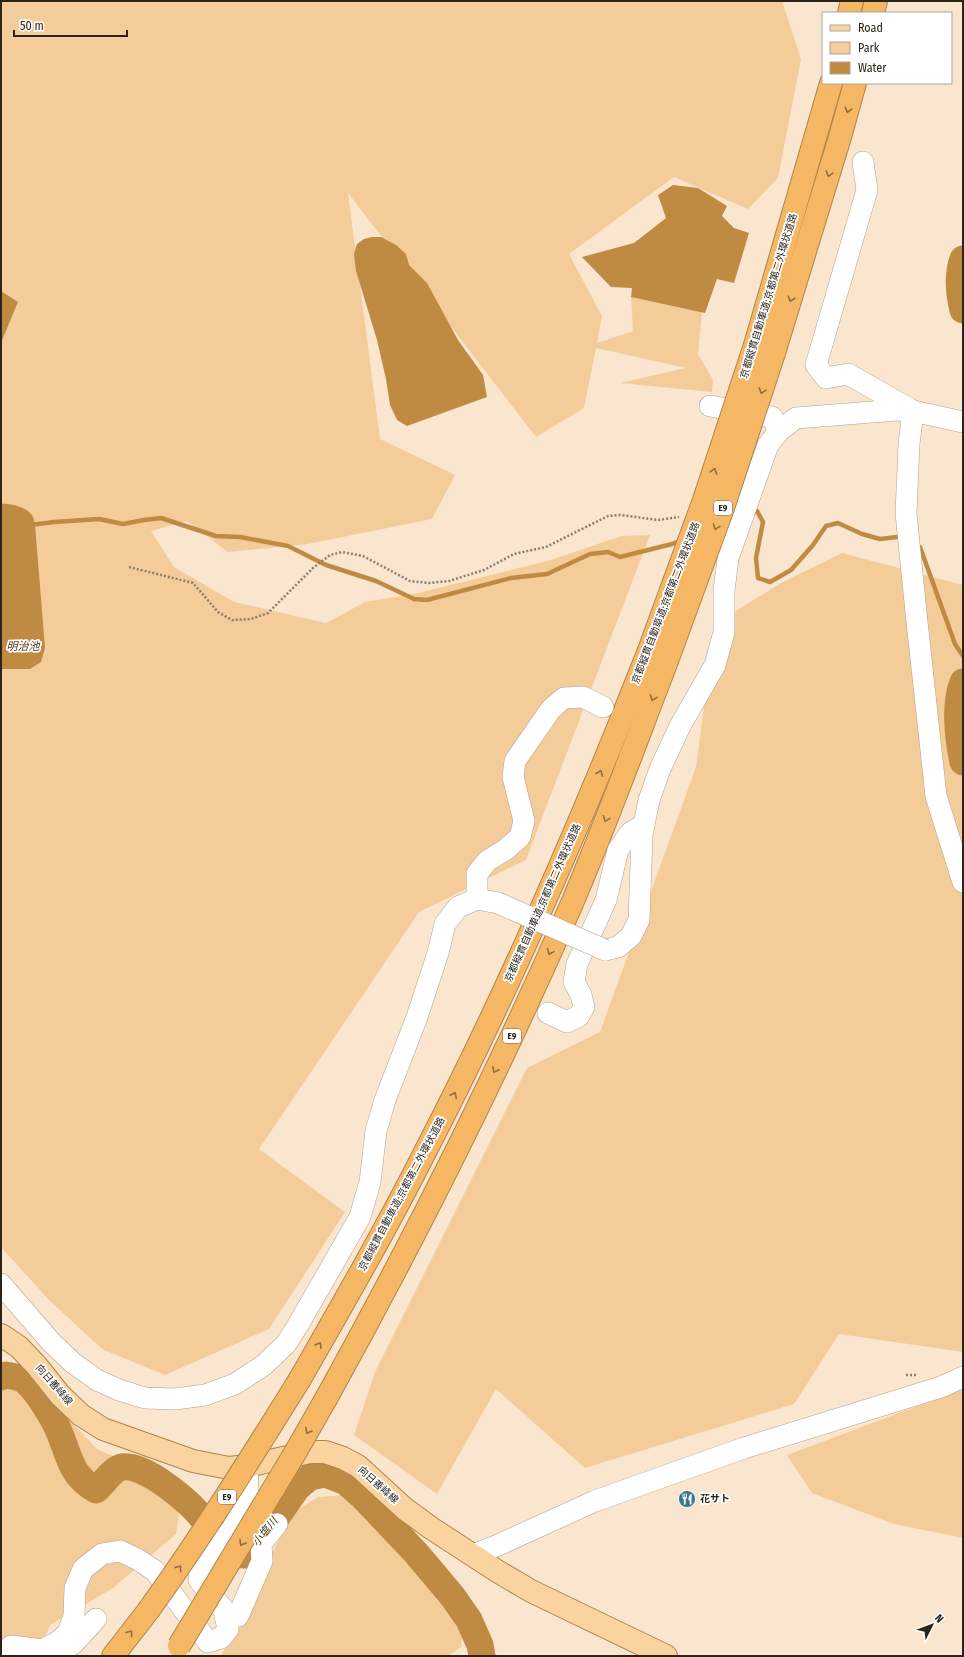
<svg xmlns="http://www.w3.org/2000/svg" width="964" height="1657" viewBox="0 0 964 1657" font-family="'Fira Sans Condensed','Noto Sans JP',sans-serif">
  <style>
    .green { fill: #f4cc9a }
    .water { fill: #bf8b43 }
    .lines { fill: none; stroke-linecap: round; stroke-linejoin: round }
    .stream { stroke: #bf8b43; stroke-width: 4.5 }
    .river { stroke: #bf8b43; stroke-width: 27 }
    .minor-casing { stroke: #b4a18a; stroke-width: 22 }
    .major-casing { stroke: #ae844a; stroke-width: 24 }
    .highway-casing { stroke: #ae844a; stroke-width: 24 }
    .path { stroke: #8b7e6e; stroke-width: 2.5; stroke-dasharray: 2 2; stroke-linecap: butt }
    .minor { stroke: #fff; stroke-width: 21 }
    .major { stroke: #f9d4a1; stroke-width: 22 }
    .highway { stroke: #f5b763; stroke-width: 22 }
    .minor-bridge-casing { stroke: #b4a18a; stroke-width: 22; stroke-linecap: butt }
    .highway-bridge-casing { stroke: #ae844a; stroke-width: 24; stroke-linecap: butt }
    .minor-bridge { stroke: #fff; stroke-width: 21 }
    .highway-bridge { stroke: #f5b763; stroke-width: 22 }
    .oneway { stroke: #906e3f }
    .labels { text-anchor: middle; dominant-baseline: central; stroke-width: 3.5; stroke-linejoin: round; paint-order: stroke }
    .shield { fill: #fff; stroke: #6b665f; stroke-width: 1 }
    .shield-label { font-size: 9px; font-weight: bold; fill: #2b241b }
    .street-label { font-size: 10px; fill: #2b241b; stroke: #fff }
    .poi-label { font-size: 10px; font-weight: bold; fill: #2b241b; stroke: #fff; text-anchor: start }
    .water-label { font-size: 11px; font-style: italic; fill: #4c3516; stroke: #fff }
  </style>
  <rect width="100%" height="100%" fill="#fae6ce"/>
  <g class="green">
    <path d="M1 1H782L801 59 778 178 748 209 674 177 569 254 602 316 597 343 633 331 631 297 702 312 698 354 713 380 712 392 620 383 686 368 596 348 584 408 536 437 348 193 380 439 455 475 432 519 308 544 228 552 187 521 151 531 174 567 234 602 326 623 365 602 414 594 551 560 621 536 650 535 526 860 419 912 259 1149 345 1212 269 1329 165 1375 102 1349 49 1300 1 1247V669H30L5 504H1V343L18 302 1 291Z"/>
    <path d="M842 553 963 585V1352L839 1334 794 1404 585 1468 496 1389 437 1494 354 1435 375 1372 527 1068 600 1032 696 767 715 624 781 583Z"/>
    <path d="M16 1365 97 1449 183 1488 176 1534 113 1588 50 1625 38 1656H1V1371Z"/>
    <path d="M963 1389V1538L894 1524 812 1493 787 1455Z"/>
    <path d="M343 1495 414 1545 466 1608 461 1647 448 1656H221L292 1513 318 1497Z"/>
  </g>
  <g class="water">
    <path d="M673 185 698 188 727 206 722 216 734 228 749 233 734 283 717 279 705 313 631 297 632 288 611 287 582 257 634 243 666 218 658 195Z"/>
    <path d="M372 237H381L396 245 406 254 409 265 427 283 458 340 483 375 487 397 407 426 397 420 390 405 386 379 377 340 356 271 354 254 357 244 364 239Z"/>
    <path d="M1 291 18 302 1 343Z"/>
    <path d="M1 504C10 503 26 507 32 515 34 518 34 521 35 525L45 648 41 662 30 669H1Z"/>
  </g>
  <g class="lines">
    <g class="stream">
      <path d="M750 513 757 511 763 522 756 558 758 578 770 582 791 570 813 545 826 526 838 523 862 534 880 539 897 537"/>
      <path d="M30 525 54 522 99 519 123 524 144 520 161 518 216 536 240 537 288 546 326 565 376 581 414 599 427 600 511 578 547 574 590 554 608 552 620 557 672 544 682 540"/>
      <path d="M920 547 955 644 963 656"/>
    </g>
    <g class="river">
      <path d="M963 259C957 275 959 294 963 310"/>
      <path d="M963 682C954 704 958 739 963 762"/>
      <path d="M1 1377 6 1375C12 1376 19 1377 24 1380 36 1389 55 1420 60 1434 70 1458 71 1476 96 1490 103 1484 109 1474 117 1469 136 1457 185 1498 197 1512 206 1521 226 1551 236 1554 238 1555 242 1555 245 1555L258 1544 297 1488 310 1477 325 1474 346 1482 362 1496 416 1553 453 1597 469 1620 480 1645 482 1656"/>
    </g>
    <g class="minor-casing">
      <g id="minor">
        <path d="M863 162 867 190 816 365 826 378 848 374 913 411 909 444 906 513 917 622 936 796 963 882"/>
        <path d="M710 406 772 417 779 431"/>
        <path d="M477 899V874L487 861 505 850 520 837 524 821 513 777 515 761 551 709 564 698 583 697 603 707"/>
        <path d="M605 950 618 947 631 936 639 920 642 835 649 800 660 769 680 726 715 665 724 632V591L728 558 768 445 779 431 796 418 897 410 913 411 963 422"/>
        <path d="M548 1013 567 1022 579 1016 584 1007 581 995 574 982 577 964 606 900 618 850 630 833 644 824"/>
        <path d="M1 1284 51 1342 73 1363 97 1380 119 1390 145 1398 175 1399 205 1395 235 1384 264 1365 286 1344 298 1325 360 1217 370 1182 376 1131 385 1100 417 1017 438 953 445 924 458 907 477 899 498 903"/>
        <path d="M473 1555 496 1546 595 1501 744 1448 941 1387 963 1377"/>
        <path d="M226 1619 238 1616 262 1561 261 1544 277 1524"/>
        <path d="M62 1650 73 1644 96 1619"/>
        <path d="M5 1656 4 1653 11 1646 42 1650 56 1643 68 1633 74 1616 75 1588 83 1569 102 1554 120 1551 137 1559 155 1571 208 1642 221 1638 228 1629 224 1610 199 1580 200 1567 232 1529 243 1509 248 1490 247 1466"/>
      </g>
    </g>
    <g class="major-casing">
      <path id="major" d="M1 1335 19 1347 37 1366 60 1395 81 1415 103 1429 193 1461 229 1468 247 1466 310 1452H325L343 1458 358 1466 405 1509 431 1528 497 1571 531 1591 666 1656"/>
    </g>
    <g class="highway-casing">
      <g id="highway">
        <path d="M849 13 852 1"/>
        <path d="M873 13 876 1"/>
        <path d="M755 345 831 83"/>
        <path d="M774 353 840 137 855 83"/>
        <path d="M300 1379C343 1304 386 1229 425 1152 509 990 581 823 648 653"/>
        <path d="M327 1397C415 1238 497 1075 570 908 605 827 635 744 667 661"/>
        <path d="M113 1656 148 1611"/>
      </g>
    </g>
    <g class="path">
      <path d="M129 567 193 583 218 612 232 620 251 619 268 613 313 568 330 555 342 552 363 556 410 581 429 583 449 581 484 570 514 554 546 547 608 516 621 515 658 520 679 517"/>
      <path d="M906 1375H916"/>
    </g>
    <use href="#minor" class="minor"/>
    <use href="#major" class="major"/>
    <use href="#highway" class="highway"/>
    <g class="minor-bridge-casing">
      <path id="minor-bridge" d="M498 903 605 950"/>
    </g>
    <g class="highway-bridge-casing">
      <g id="highway-bridge">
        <path d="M648 653 704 500 755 345"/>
        <path d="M667 661 723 508 774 353"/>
        <path d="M148 1611C202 1536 251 1458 300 1379"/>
        <path d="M179 1646 295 1453 327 1397"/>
      </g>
    </g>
    <use href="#minor-bridge" class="minor-bridge"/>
    <use href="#highway-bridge" class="highway-bridge"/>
  </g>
  <defs><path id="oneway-chevron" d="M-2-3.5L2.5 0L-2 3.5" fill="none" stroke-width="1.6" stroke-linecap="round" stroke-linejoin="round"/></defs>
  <g class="oneway">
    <use href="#oneway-chevron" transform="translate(848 110) rotate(105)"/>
    <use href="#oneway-chevron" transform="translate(829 174) rotate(107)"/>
    <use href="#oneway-chevron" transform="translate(791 299) rotate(107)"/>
    <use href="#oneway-chevron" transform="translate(762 391) rotate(108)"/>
    <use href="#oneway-chevron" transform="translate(714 471) rotate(-72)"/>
    <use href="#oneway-chevron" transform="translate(716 527) rotate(110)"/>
    <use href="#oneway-chevron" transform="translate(653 698) rotate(111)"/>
    <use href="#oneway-chevron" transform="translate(600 773) rotate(-68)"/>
    <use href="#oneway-chevron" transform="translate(606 819) rotate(111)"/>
    <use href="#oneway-chevron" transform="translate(550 952) rotate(114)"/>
    <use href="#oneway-chevron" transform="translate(495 1070) rotate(116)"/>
    <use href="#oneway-chevron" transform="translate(454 1095) rotate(-63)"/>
    <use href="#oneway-chevron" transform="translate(319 1345) rotate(-60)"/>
    <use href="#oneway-chevron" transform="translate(308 1431) rotate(119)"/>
    <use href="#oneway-chevron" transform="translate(242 1543) rotate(121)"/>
    <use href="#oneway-chevron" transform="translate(179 1568) rotate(-54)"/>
    <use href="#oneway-chevron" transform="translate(130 1633) rotate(-53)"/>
  </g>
  <defs>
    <g id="restaurant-disc" transform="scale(0.9)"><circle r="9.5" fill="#38778c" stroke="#fff"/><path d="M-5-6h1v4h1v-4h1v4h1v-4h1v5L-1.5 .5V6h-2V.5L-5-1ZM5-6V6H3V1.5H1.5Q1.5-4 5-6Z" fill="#fff"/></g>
  </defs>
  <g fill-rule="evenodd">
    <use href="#restaurant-disc" x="687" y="1499"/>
  </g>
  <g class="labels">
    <g class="shield">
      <rect x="714" y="501" width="18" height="14" rx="3"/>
      <rect x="503" y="1029" width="18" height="14" rx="3"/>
      <rect x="218" y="1490" width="18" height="14" rx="3"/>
    </g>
    <g class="shield-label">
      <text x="723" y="508">E9</text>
      <text x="512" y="1036">E9</text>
      <text x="227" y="1497">E9</text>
    </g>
    <g class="street-label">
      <text transform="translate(769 296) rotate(-73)">京都縦貫自動車道;京都第二外環状道路</text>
      <text transform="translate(666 603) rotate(-69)">京都縦貫自動車道;京都第二外環状道路</text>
      <text transform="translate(543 903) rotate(-66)">京都縦貫自動車道;京都第二外環状道路</text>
      <text transform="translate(402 1194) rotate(-62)">京都縦貫自動車道;京都第二外環状道路</text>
      <text transform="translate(54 1385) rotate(49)">向日善峰線</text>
      <text transform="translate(378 1485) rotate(42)">向日善峰線</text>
    </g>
    <g class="poi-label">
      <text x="700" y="1499">花サト</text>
    </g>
    <g class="water-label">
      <text x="23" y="646">明治池</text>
      <text transform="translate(265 1532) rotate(-52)">小塩川</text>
    </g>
  </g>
  <rect width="964" height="1657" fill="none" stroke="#2b241b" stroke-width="4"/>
  <rect x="822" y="12" width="130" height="72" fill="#ffffff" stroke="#aaa7a4"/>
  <rect x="830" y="25" width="20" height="6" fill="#f9d4a1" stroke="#aaa7a4"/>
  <text x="858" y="32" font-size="12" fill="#2b241b">Road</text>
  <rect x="830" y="42" width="20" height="12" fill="#f4cc9a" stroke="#aaa7a4"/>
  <text x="858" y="52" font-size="12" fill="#2b241b">Park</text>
  <rect x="830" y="62" width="20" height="12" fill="#bf8b43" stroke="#aaa7a4"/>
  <text x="858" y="72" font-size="12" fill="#2b241b">Water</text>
  <g transform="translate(932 1625) rotate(48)" stroke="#ffffff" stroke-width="3" paint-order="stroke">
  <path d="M0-3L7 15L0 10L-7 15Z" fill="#2b241b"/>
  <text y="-6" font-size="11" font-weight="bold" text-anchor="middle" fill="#2b241b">N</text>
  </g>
  <path d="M14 30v6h113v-6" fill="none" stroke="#2b241b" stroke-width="2"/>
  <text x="20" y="30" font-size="12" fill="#2b241b" stroke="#ffffff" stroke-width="3" paint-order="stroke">50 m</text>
</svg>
